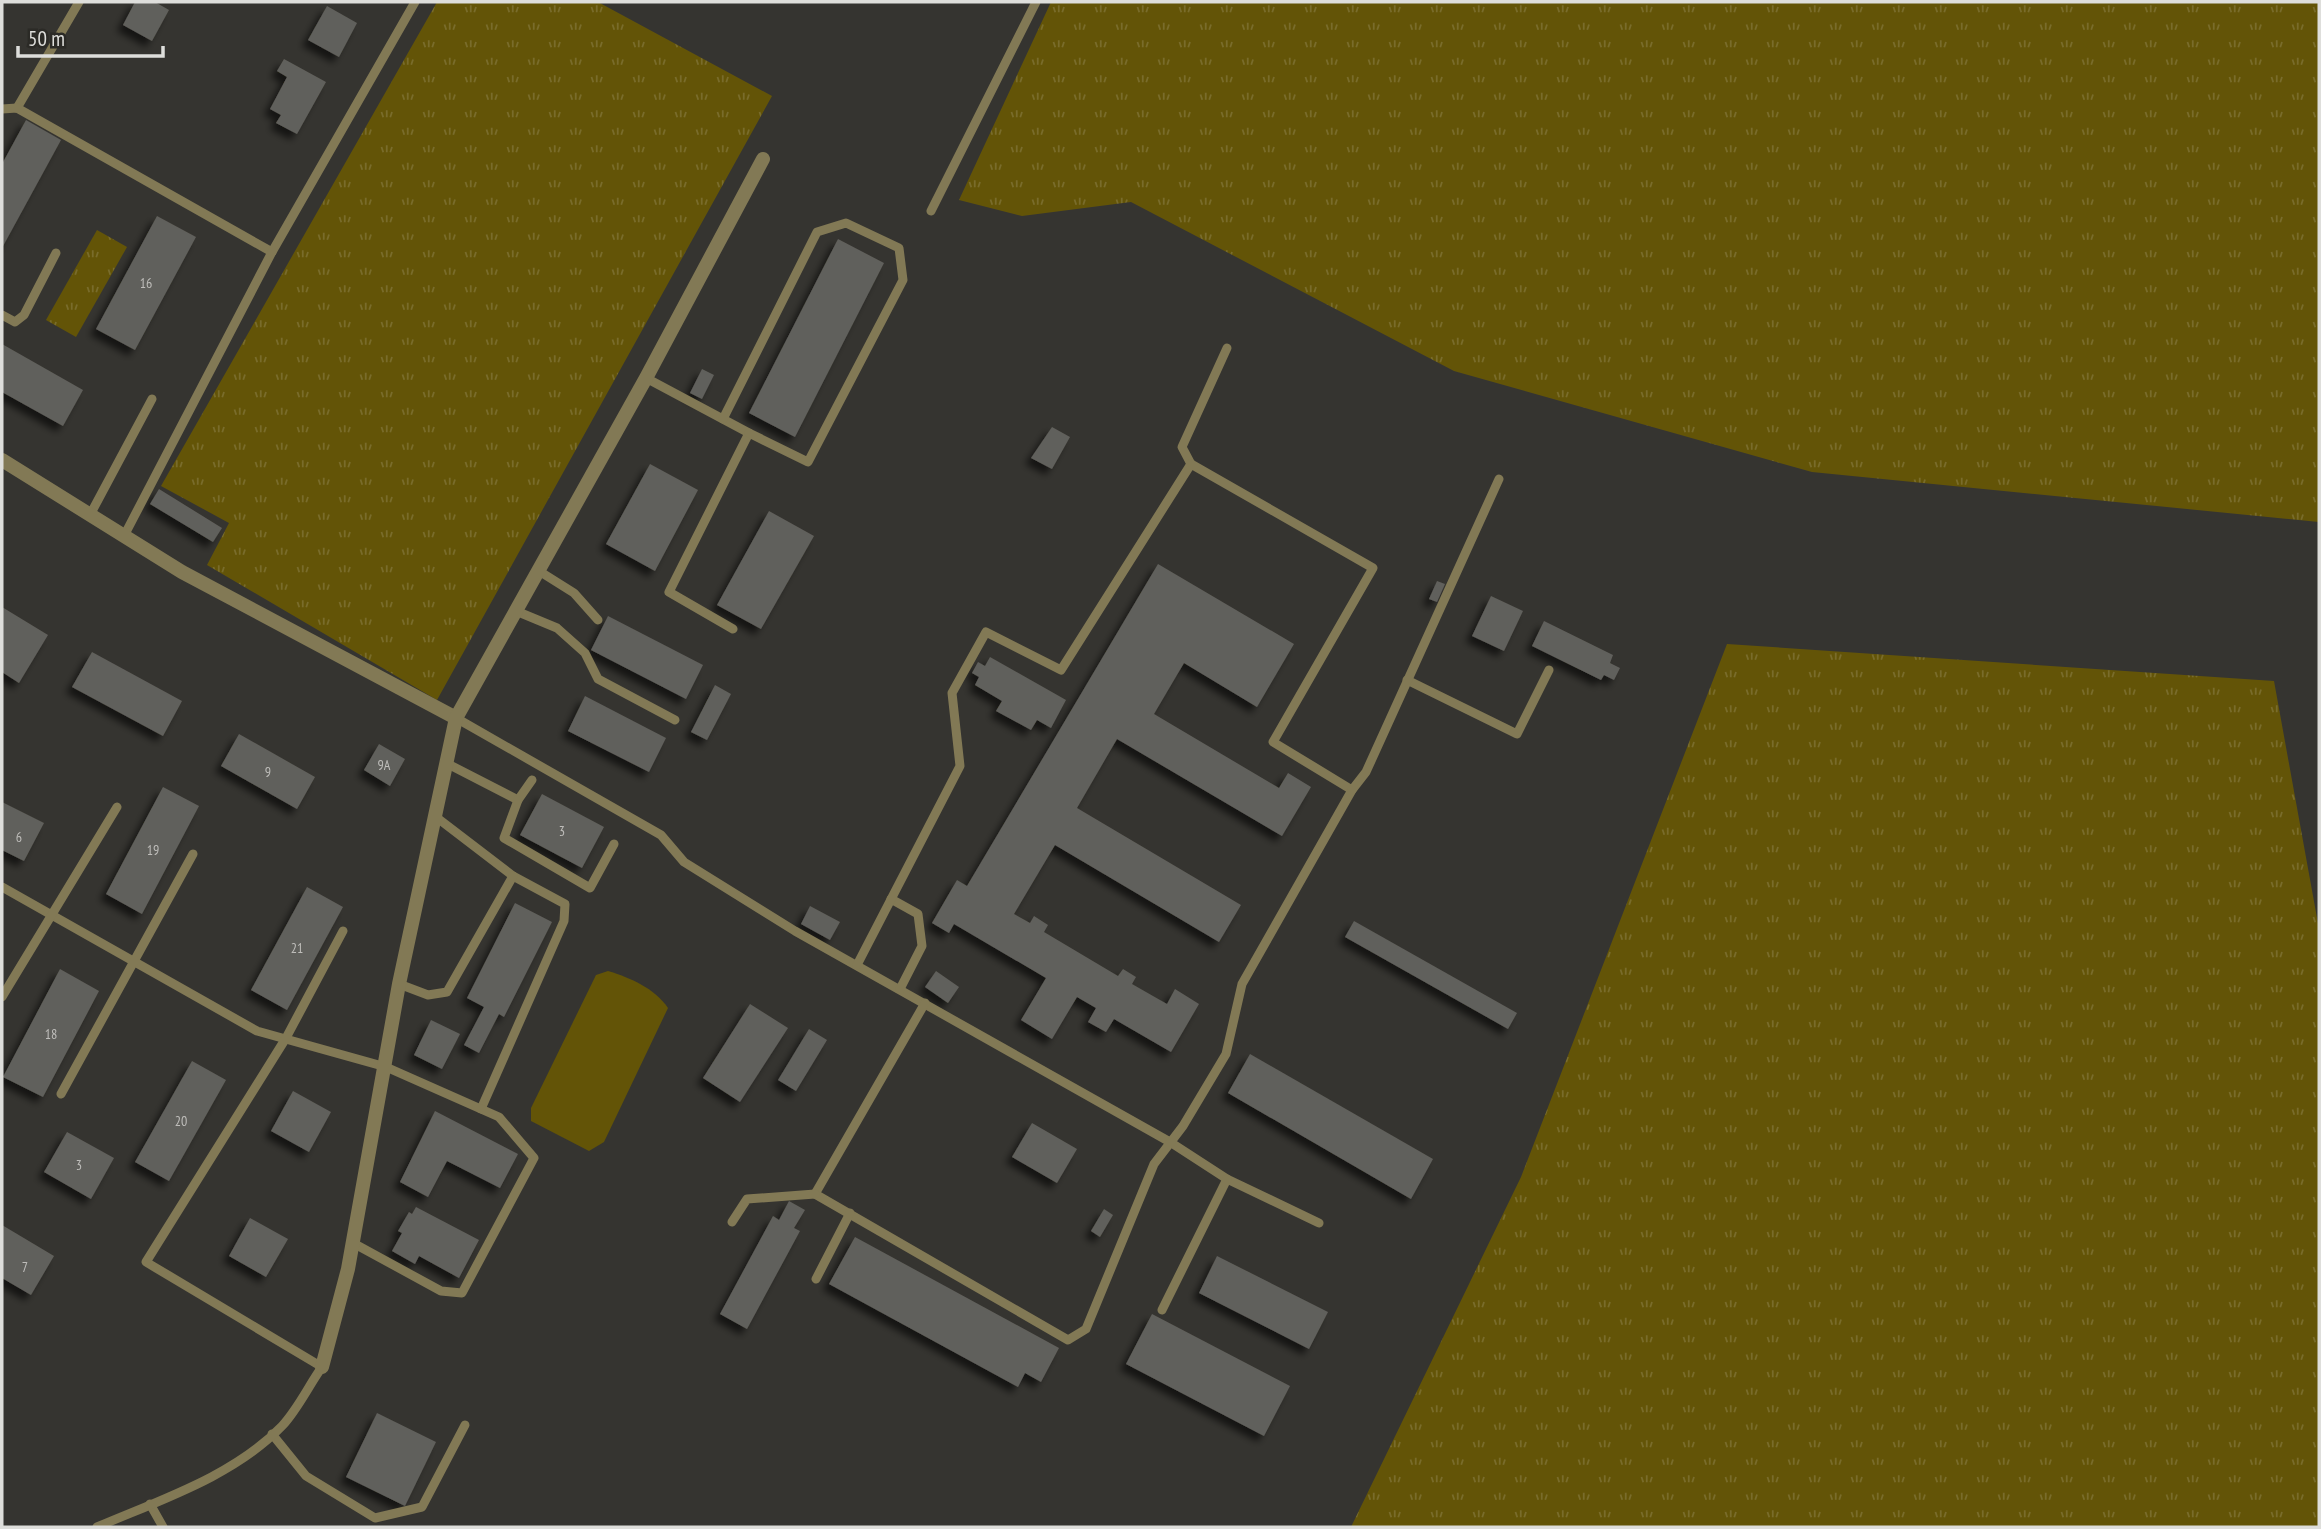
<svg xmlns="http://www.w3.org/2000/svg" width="2321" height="1529" viewBox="0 0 2321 1529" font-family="'PT Sans Narrow',sans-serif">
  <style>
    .grass { fill: url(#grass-tufts) }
    .pitch { fill: #635407 }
    .building { fill: #61605b; filter: url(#shadow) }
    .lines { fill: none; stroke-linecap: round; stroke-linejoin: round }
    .service { stroke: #827955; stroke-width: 9 }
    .minor { stroke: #827955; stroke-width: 14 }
    .labels { text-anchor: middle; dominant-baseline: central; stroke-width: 5; stroke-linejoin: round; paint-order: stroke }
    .number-label { font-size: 14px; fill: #bfbebb }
  </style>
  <defs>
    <pattern id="grass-tufts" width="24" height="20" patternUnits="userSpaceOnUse" patternTransform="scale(1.75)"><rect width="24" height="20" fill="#635407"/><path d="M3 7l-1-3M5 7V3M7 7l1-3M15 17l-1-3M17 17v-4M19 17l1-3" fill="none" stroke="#796c2b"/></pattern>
    <filter id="shadow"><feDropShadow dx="-6" dy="6" stdDeviation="3.5" flood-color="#0009"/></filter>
  </defs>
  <rect width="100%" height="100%" fill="#353430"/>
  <g class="grass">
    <path d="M437 2H598L772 96 437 700 207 565 229 523 161 486Z"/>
    <path d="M1051 2H2319V522L1812 472 1454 371 1131 202 1022 216 959 200Z"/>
    <path d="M97 230 127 247 76 337 46 320Z"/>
    <path d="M1727 644 2274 681 2319 929V1527H1351L1521 1177Z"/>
  </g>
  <path class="pitch" d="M608 971C631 978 654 988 668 1008L604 1142 589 1151 531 1121V1108L596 975Z"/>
  <g class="building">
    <path d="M135 2H155L169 10 152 41 123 25Z"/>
    <path d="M327 6 357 23 339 57 308 40Z"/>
    <path d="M284 59 326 82 297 134 276 123 281 115 270 109 287 77 277 71Z"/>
    <path d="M26 120 61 140 2 248V164Z"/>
    <path d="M157 216 196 237 135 350 96 329Z"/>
    <path d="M838 239 884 263 795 437 749 413Z"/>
    <path d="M2 344 83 390 63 426 2 392Z"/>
    <path d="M702 369 714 375 702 399 690 393Z"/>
    <path d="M1052 427 1070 437 1052 469 1031 458Z"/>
    <path d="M650 464 698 490 655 571 606 544Z"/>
    <path d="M159 489 222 528 213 542 150 504Z"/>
    <path d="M769 511 814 536 761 629 717 605Z"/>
    <path d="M1158 564 1294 644 1257 707 1184 663 1154 714 1279 788 1288 773 1311 787 1282 836 1117 739 1077 808 1241 905 1219 942 1055 845 1014 914 1030 923 1034 916 1048 925 1044 932 1118 976 1123 969 1136 977 1132 984 1167 1004 1175 989 1199 1004 1171 1052 1114 1019 1106 1032 1088 1022 1096 1008 1077 997 1052 1039 1021 1020 1046 978 954 924 949 933 932 923 957 880 967 886Z"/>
    <path d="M1437 581 1445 584 1437 602 1429 599Z"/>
    <path d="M1491 596 1523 611 1504 651 1472 636Z"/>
    <path d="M2 607 48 635 19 683 2 672Z"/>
    <path d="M608 616 703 665 686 699 591 650Z"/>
    <path d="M1544 621 1613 655 1610 663 1620 668 1614 680 1604 675 1601 680 1532 646Z"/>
    <path d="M92 652 182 701 163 736 72 687Z"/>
    <path d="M990 657 1066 700 1051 728 1037 720 1031 730 996 711 1002 701 975 685 979 677 972 673 978 662 985 666Z"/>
    <path d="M715 685 731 694 707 740 691 732Z"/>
    <path d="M585 696 666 738 649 772 568 731Z"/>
    <path d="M239 734 315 777 297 809 221 766Z"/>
    <path d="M379 744 405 759 390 786 364 770Z"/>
    <path d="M163 787 199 806 142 914 106 894Z"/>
    <path d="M542 794 604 827 582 868 520 835Z"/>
    <path d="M2 802 44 823 24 861 2 850Z"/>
    <path d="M307 887 343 907 287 1010 251 990Z"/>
    <path d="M515 903 552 922 504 1017 499 1014 479 1053 464 1045 484 1007 467 998Z"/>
    <path d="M810 906 840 922 830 940 801 924Z"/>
    <path d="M1354 921 1517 1013 1508 1029 1345 937Z"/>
    <path d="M60 969 99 991 43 1097 3 1077Z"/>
    <path d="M936 971 959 987 948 1003 925 987Z"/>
    <path d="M750 1004 788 1028 740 1102 703 1078Z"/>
    <path d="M431 1020 460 1034 442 1069 414 1055Z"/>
    <path d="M809 1029 827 1040 796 1091 778 1080Z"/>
    <path d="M1250 1054 1433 1159 1411 1199 1228 1093Z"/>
    <path d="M192 1061 226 1080 169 1181 135 1162Z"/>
    <path d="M293 1091 331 1112 309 1152 271 1131Z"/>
    <path d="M435 1111 518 1154 500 1188 447 1161 428 1197 400 1182Z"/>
    <path d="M1032 1123 1077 1149 1057 1183 1012 1157Z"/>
    <path d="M67 1132 114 1158 91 1199 44 1172Z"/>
    <path d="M789 1201 805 1210 794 1228 800 1231 747 1329 720 1314 773 1216 779 1220Z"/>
    <path d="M416 1207 479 1240 459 1278 419 1256 415 1264 392 1251 402 1233 398 1231 409 1212 412 1214Z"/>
    <path d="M1104 1209 1113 1215 1100 1237 1091 1231Z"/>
    <path d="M250 1218 288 1239 266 1277 229 1256Z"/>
    <path d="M2 1225 54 1256 31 1295 2 1278Z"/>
    <path d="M855 1237 1059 1348 1041 1382 1025 1373 1018 1387 829 1284Z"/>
    <path d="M1217 1256 1328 1312 1309 1349 1199 1293Z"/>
    <path d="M1152 1314 1290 1386 1264 1436 1126 1364Z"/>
    <path d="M377 1413 436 1442 405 1506 346 1477Z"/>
  </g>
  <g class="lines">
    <g class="service">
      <path d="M17 108 79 2"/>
      <path d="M2 109 17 108 272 252"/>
      <path d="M931 211 1036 2"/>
      <path d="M2 315 15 322 24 315 56 253"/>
      <path d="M646 378 749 433 669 592 733 629"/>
      <path d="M723 419 817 232 846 223 899 248 903 280 808 462 749 433"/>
      <path d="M1191 464 1182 447 1227 348"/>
      <path d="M90 515 152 399"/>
      <path d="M124 536 272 252 415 2"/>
      <path d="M539 571 574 593 598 620"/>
      <path d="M516 611 557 628 585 653 598 679 675 720"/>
      <path d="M1407 680 1517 734 1549 670"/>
      <path d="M456 718 661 835 684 862 795 931 1170 1142 1227 1179 1319 1223"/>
      <path d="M446 763 518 800"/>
      <path d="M532 780 518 800 504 838 590 888 614 844"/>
      <path d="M436 817 513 876 565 904 564 921 481 1109"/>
      <path d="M2 887 257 1031 386 1067 499 1117 534 1158 462 1293 441 1291 353 1243"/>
      <path d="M891 899 918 914 922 946 900 989"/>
      <path d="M857 965 960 766 952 693 986 632 1061 670 1191 464 1373 568 1273 742 1352 790"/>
      <path d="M399 984 428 995 447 992 513 876"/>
      <path d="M2 997 117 807"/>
      <path d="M925 1003 815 1194 1068 1340 1086 1329 1154 1164 1183 1126 1226 1054 1242 984 1352 790 1366 772 1499 479"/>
      <path d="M61 1094 193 854"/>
      <path d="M732 1222 747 1199 815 1194"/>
      <path d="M816 1279 850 1213"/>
      <path d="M1162 1310 1227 1179"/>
      <path d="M272 1434 306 1476 375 1518 422 1507 465 1425"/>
      <path d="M150 1504 163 1527"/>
      <path d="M97 1527C160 1500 234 1476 282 1426 298 1409 309 1385 322 1367L146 1262 286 1038 343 931"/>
    </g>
    <g class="minor">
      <path d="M2 460 182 572 456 718"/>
      <path d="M322 1367 348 1269 399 984 456 718 646 378 763 159"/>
    </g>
  </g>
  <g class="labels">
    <g class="number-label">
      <text x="146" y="283">16</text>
      <text x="384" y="765">9А</text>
      <text x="268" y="772">9</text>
      <text x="562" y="831">3</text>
      <text x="19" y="837">6</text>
      <text x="153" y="850">19</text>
      <text x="297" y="948">21</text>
      <text x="51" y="1034">18</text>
      <text x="181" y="1121">20</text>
      <text x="79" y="1165">3</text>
      <text x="25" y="1267">7</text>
    </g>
  </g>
  <rect width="2321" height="1529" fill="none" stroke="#dededb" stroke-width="7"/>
  <path d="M18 46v10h145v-10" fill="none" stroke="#dededb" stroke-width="3.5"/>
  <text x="28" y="46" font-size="21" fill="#dededb" stroke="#2b2a26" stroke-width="5" paint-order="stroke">50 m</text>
</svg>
